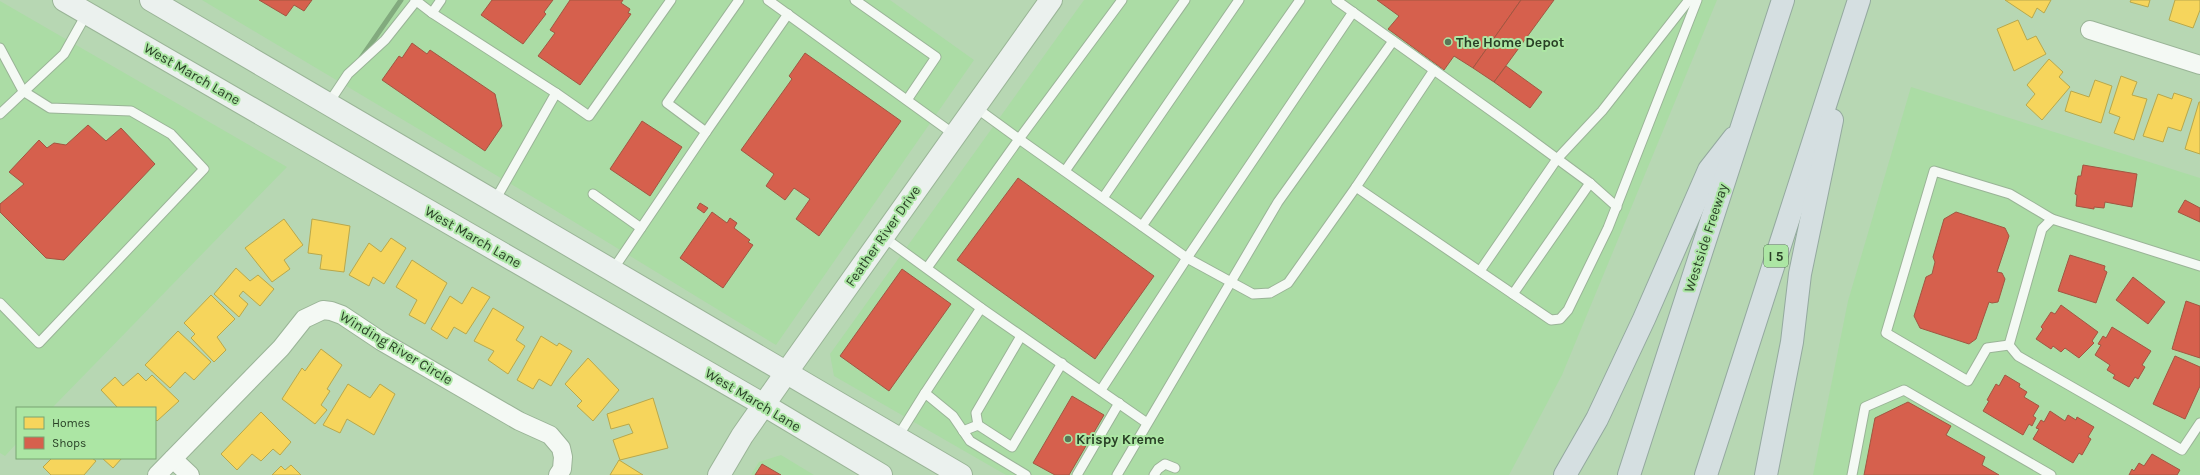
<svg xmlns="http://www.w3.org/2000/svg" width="2200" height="475" viewBox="0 0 2200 475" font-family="Karla,sans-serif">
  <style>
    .built { fill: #abdca5 }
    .homes { fill: #f6d55c; stroke: #b8a84c }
    .shops { fill: #d6604d; stroke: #a25641 }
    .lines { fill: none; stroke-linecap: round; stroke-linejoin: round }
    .stream { stroke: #82aa7e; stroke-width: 5 }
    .lane-casing { stroke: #9ab497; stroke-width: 11 }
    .street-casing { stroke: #9ab497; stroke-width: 20 }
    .secondary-casing { stroke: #9ab497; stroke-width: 24 }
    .highway-casing { stroke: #94a99f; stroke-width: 24 }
    .lane { stroke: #f4f9f4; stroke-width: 9 }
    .street { stroke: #f4f9f4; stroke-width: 18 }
    .secondary { stroke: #ebf1ee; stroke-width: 22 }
    .highway { stroke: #d5dfe1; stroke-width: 22 }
    .poi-dot { fill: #5b7557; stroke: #ace6a4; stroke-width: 1.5 }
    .labels { text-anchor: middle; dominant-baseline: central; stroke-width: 4; stroke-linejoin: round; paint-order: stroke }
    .shield { fill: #ace6a4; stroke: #50724c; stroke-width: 1 }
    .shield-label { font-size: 13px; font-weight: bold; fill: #294026 }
    .poi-label { font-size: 14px; font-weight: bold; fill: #294026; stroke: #ace6a4; text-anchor: start }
    .street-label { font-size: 14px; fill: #294026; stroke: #ace6a4 }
  </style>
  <rect width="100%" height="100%" fill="#b7d7b3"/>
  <g class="built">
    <path d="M202 0H890L974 60 776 345 553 209Z"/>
    <path d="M1084 0H1717L1562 375 1509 475H1006L834 376 830 354Z"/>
    <path d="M0 1 287 167 52 408H17V443L5 456 0 453Z"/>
    <path d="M1911 87 2200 178V475H1813L1848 301Z"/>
    <path d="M781 455 814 475H751L759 462Z"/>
  </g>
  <g class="homes">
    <path d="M2005 0H2051L2044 13 2037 8 2032 18Z"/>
    <path d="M2131 0H2150L2148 7 2130 2Z"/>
    <path d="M2175 0H2200V10L2193 28 2169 20Z"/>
    <path d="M2018 20 2027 40 2036 36 2046 54 2014 71 1997 29Z"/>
    <path d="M2049 59 2063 72 2059 77 2070 87 2042 120 2026 105 2035 94 2027 85Z"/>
    <path d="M2121 76 2137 82 2132 95 2147 99 2134 140 2114 133 2120 117 2109 113Z"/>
    <path d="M2095 80 2112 86 2101 123 2065 111 2071 91 2089 97Z"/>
    <path d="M2174 93 2192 99 2181 131 2168 127 2163 142 2143 136 2158 94 2172 99Z"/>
    <path d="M2199 102H2200V154L2185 149Z"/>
    <path d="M284 219 303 245 284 260 290 269 272 282 245 248Z"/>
    <path d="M312 219 350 226 344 272 320 269 322 255 308 253Z"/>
    <path d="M391 238 406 248 384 284 373 277 369 286 349 275 369 243 381 252Z"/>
    <path d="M412 260 447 283 425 324 409 315 417 300 396 287Z"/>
    <path d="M236 268 250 281 258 275 274 289 260 306 243 291 239 296 248 304 239 317 214 294Z"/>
    <path d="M472 287 490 297 466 334 454 327 447 339 431 329 450 296 462 304Z"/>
    <path d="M211 295 235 319 217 337 226 350 214 362 191 338 195 334 184 323Z"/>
    <path d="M493 308 524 327 516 340 525 346 508 374 488 360 494 351 474 341Z"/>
    <path d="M178 331 211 362 194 380 185 372 170 388 145 365Z"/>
    <path d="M541 336 557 346 559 343 572 351 551 386 539 379 533 389 517 380Z"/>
    <path d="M321 349 342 365 327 389 330 391 321 405 327 410 315 424 282 399 302 368 305 371Z"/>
    <path d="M588 358 619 390 593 421 577 406 582 401 565 384Z"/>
    <path d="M138 373 146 381 152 375 179 401 157 421 155 419V408H118L101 390 115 377 123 386Z"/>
    <path d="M348 384 370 398 380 384 395 394 374 435 347 419 340 433 323 425Z"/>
    <path d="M653 398 668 448 620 460 613 440 633 433 629 424 611 429 607 414Z"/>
    <path d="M261 412 291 442 280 455 273 449 261 461 252 454 237 470 221 454Z"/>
    <path d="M52 458H92L96 461 84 475H51L43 467Z"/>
    <path d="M102 458H122L113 468Z"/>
    <path d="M619 460 643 475H610Z"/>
    <path d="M291 465 301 475H272L281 466 285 470Z"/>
  </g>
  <g class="shops">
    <path d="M259 0H312L304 11 294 5 286 16Z"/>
    <path d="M492 0H553L544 12 546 14 523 44 481 15Z"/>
    <path d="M570 0H623L621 3 630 9 628 13 631 14 580 85 538 56 555 33 550 30Z"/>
    <path d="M1377 0H1521L1473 68 1454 56 1444 70 1388 29 1399 16Z"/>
    <path d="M1521 0H1554L1494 82 1473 68Z"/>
    <path d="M412 43 427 54 430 50 495 94 502 126 485 151 382 80 399 56 402 58Z"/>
    <path d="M805 53 901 121 819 236 796 219 810 199 794 188 785 200 766 186 774 174 741 150 792 79 789 76Z"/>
    <path d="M1506 66 1542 92 1530 108 1494 82Z"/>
    <path d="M642 121 682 147 650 196 610 169Z"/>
    <path d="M88 125 106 141 121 128 155 164 64 260 46 258 0 212V204L24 184 9 172 39 140 47 148 54 143 66 145Z"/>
    <path d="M2083 165 2137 174 2132 207 2105 202 2104 208 2094 207V209L2076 206 2077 195 2075 194 2078 176H2081Z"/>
    <path d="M1018 178 1154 276 1095 359 957 260Z"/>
    <path d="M2185 200 2200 208V222L2178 212Z"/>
    <path d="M700 203 708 208 704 213 697 208Z"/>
    <path d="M712 212 727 223 730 218 737 223 734 228 750 240 748 242 753 245 723 288 680 258Z"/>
    <path d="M1956 212 2005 228 2009 236 1997 272 2002 273 2005 279 1998 302 1992 303 1989 302 1976 339 1969 344 1920 328 1914 316 1926 277 1932 274 1935 262 1933 257 1944 219Z"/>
    <path d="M2070 255 2105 266 2104 270 2107 272 2096 303 2058 291Z"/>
    <path d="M902 269 951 304 889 391 840 356Z"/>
    <path d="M2133 277 2165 302 2148 324 2116 300Z"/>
    <path d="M2186 301 2200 306V358L2172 349Z"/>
    <path d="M2061 305 2098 332 2092 341 2094 343 2079 358 2065 348 2061 352 2053 346 2051 349 2036 339 2043 329 2041 327 2051 312 2055 314Z"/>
    <path d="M2112 327 2151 351 2142 365 2145 367 2138 379 2135 377 2129 387 2113 378 2115 375 2107 370 2110 365 2095 355 2101 345 2098 344 2103 336 2106 338Z"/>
    <path d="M2175 356 2200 367V386L2185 419 2153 404Z"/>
    <path d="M2005 375 2020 384 2019 387 2027 392 2024 397 2039 406 2033 416 2036 418 2032 426 2029 424 2023 435 1983 411 1989 401 1987 400 1996 384 1999 386Z"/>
    <path d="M1072 396 1104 415 1069 475H1055L1033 463Z"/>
    <path d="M1908 402 1951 426 1946 435 1985 457 1982 465 1999 475H1864L1875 418Z"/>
    <path d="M2050 411 2065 421 2068 415 2076 420 2077 417 2094 427 2088 437 2091 439 2082 455 2079 453 2073 463 2033 439 2039 429 2036 428 2041 420 2044 422Z"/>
    <path d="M2152 454 2180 470 2177 475H2129L2132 469 2134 471 2139 463 2144 466Z"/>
    <path d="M762 464 781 475H755Z"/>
  </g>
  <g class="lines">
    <path class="stream" d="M361 58 401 0"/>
    <g class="lane-casing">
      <g id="lane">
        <path d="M415 0 432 13 441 0"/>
        <path d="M768 0 955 135"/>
        <path d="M855 0 936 57 907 100"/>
        <path d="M1122 0 1019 139 1187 258 1353 12"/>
        <path d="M1336 0 1518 130 1590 183 1617 207"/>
        <path d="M432 13 556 93"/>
        <path d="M0 48 23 91 50 108 131 111 171 134 204 169 39 343 0 303"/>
        <path d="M328 104 348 74 385 40 416 1"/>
        <path d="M0 114 64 54 87 13"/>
        <path d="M706 132 788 14"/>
        <path d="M1065 171 1185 0"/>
        <path d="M1356 187 1434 70"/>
        <path d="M593 194 641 228"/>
        <path d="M1103 198 1239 0"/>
        <path d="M494 202 556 93 589 116 671 0"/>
        <path d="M1142 226 1300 0"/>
        <path d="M882 236 981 308 1147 423"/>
        <path d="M2200 266 2052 219 2042 229 2009 345 2018 356 2182 450 2200 423"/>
        <path d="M927 268 1019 139 975 107"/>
        <path d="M612 271 706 132 667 103 739 0"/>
        <path d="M1480 271 1557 159 1602 111 1689 0"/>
        <path d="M1513 294 1590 183"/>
        <path d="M2009 345 1987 348 1968 381 1886 333 1934 171 2010 194 2052 219"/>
        <path d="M1101 390 1187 258 1253 294 1270 293 1288 283 1356 187 1551 320 1560 319 1568 310 1608 228 1697 0"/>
        <path d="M925 393 981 308"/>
        <path d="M978 425 976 413 1021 336"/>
        <path d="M963 431 978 425 1012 447 1062 363"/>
        <path d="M897 438 925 393 953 416 970 441 1026 475"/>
        <path d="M1077 475 1119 403"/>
        <path d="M1117 475 1278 202 1393 41"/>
        <path d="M1154 475 1158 469 1165 464 1175 468"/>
        <path d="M1852 475 1865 407 1904 390 2051 475"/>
      </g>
    </g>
    <g class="street-casing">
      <g id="street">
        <path d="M2090 30 2200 65"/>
        <path d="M173 459 190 475"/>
        <path d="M157 475 281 348 304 319 323 310 331 311 342 315 381 341 519 421 550 435 561 448 563 457 562 469 558 475"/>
      </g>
    </g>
    <g class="secondary-casing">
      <g id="secondary">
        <path d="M64 0 764 405 881 475"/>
        <path d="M151 0 961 475"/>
        <path d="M719 475 742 436 786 373 1051 0"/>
      </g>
    </g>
    <g class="highway-casing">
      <g id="highway">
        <path d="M1565 475 1597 419 1644 319 1709 170 1734 138"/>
        <path d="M1629 475 1783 0"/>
        <path d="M1706 475 1859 0"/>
        <path d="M1766 475 1792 342 1800 274 1832 120"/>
      </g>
    </g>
    <use href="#lane" class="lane"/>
    <use href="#street" class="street"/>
    <use href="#secondary" class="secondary"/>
    <use href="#highway" class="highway"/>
  </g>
  <g class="poi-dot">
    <circle cx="1448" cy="42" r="4"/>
    <circle cx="1068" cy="439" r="4"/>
  </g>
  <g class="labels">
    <rect class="shield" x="1764" y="245" width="24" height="22" rx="3"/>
    <g class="shield-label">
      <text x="1776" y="256">I 5</text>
    </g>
    <g class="poi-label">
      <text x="1456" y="42">The Home Depot</text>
      <text x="1076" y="439">Krispy Kreme</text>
    </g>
    <g class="street-label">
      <text transform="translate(192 74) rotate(30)">West March Lane</text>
      <text transform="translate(883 236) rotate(-55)">Feather River Drive</text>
      <text transform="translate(473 237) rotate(30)">West March Lane</text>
      <text transform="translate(1706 238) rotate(-72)">Westside Freeway</text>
      <text transform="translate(396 348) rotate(31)">Winding River Circle</text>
      <text transform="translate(753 400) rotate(31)">West March Lane</text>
    </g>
  </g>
  <rect x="16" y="407" width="140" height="52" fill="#ace6a4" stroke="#78a472"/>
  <rect x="24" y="417" width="20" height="12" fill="#f6d55c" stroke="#78a472"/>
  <text x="52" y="427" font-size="12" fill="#294026">Homes</text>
  <rect x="24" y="437" width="20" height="12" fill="#d6604d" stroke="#78a472"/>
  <text x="52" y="447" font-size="12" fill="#294026">Shops</text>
</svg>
